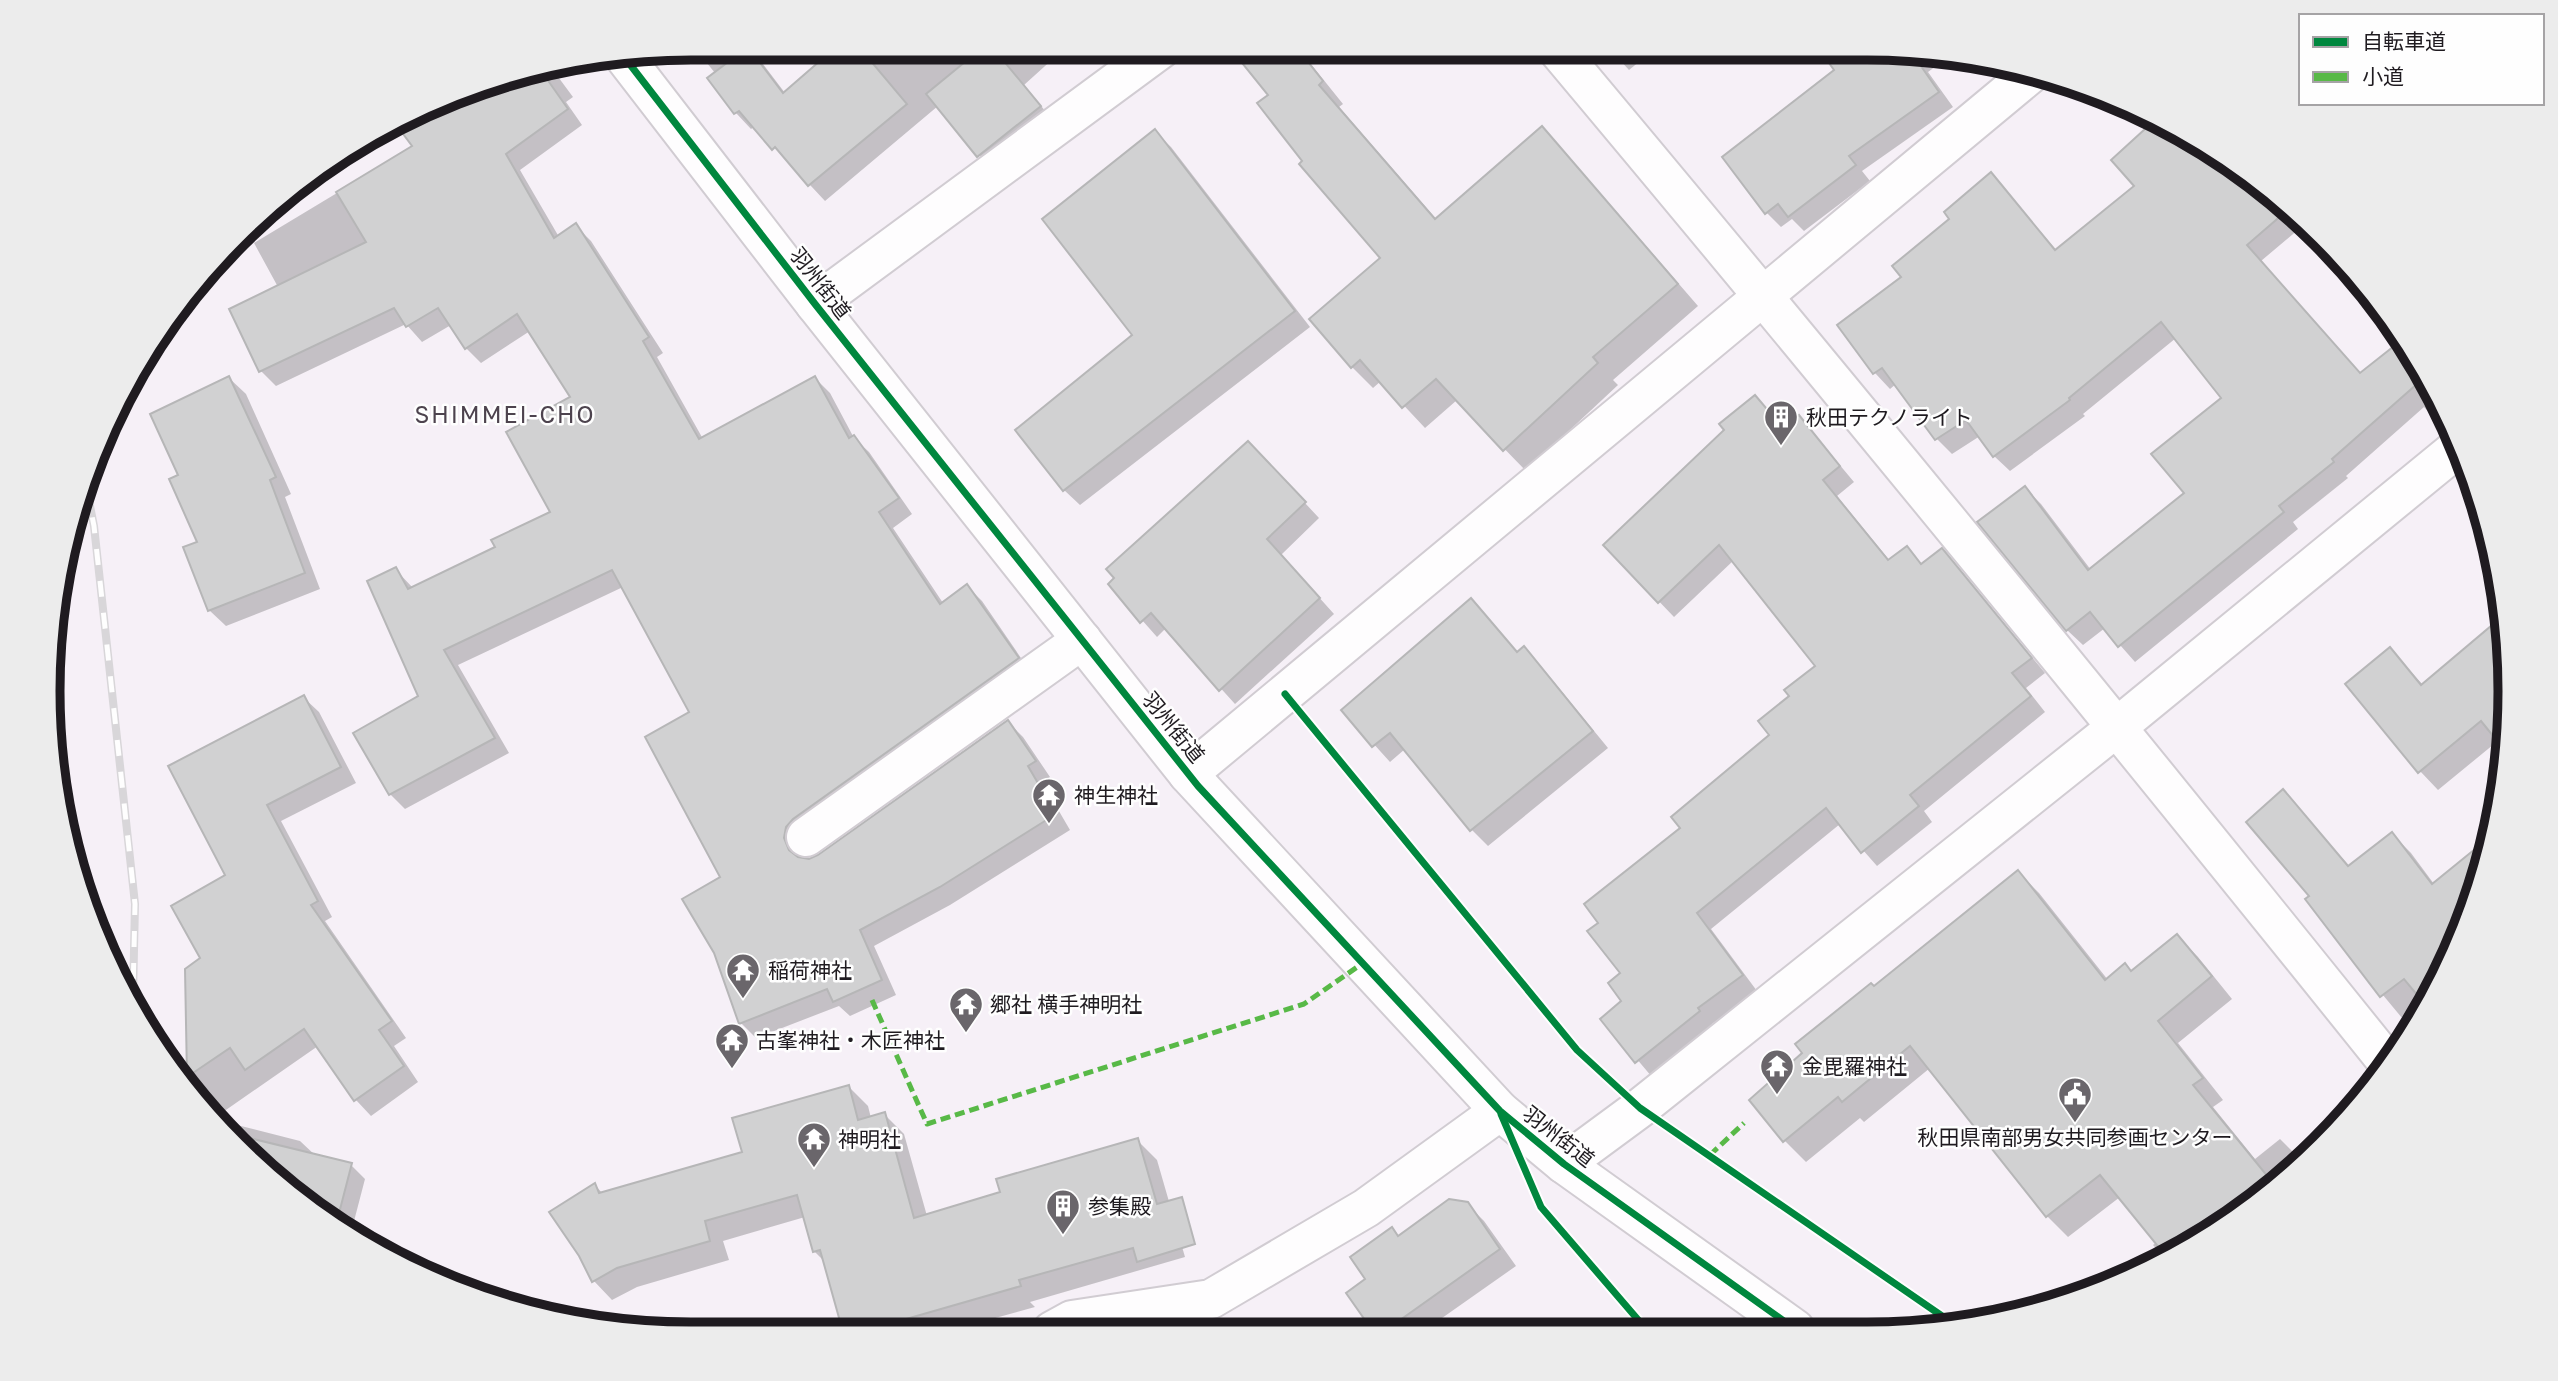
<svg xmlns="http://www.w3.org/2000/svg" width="2558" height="1381" viewBox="0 0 2558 1381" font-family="'Golos Text','Noto Sans JP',sans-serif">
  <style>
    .shadow { fill: #0003 }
    .building { fill: #d1d1d2; stroke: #b6b6b7; stroke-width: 2 }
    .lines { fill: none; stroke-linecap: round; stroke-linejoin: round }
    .street-casing { stroke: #d1ccd2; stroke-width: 42 }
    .secondary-casing { stroke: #d1ccd2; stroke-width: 42 }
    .street { stroke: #fefdfe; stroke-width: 38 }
    .secondary { stroke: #fefdfe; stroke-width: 38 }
    .rail-casing { stroke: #d8d6d9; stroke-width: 8 }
    .rail { stroke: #fefefe; stroke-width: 5; stroke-dasharray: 16; stroke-linecap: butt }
    .quiet { stroke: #58b947; stroke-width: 5; stroke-dasharray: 10 5; stroke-linecap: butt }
    .cycleway-casing { stroke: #fefefe; stroke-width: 11 }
    .cycleway { stroke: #00873e; stroke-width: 7 }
    .labels { text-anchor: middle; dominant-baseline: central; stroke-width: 5; stroke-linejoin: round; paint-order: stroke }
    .street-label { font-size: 21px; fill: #1f1b20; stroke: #fefefe }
    .poi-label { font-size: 21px; fill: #1f1b20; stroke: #fefefe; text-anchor: start }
    .neighbourhood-label { font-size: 23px; letter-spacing: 2px; fill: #4d434e; stroke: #fefefe }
    .rim { fill: none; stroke: #1f1b20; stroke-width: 9 }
  </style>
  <rect width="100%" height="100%" fill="#f6f0f7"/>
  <g class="shadow">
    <path d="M694 47H750L785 93 839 47 1065 48 1024 85 1055 123 994 172 938 106 825 201 755 126 751 129 736 113 715 73Z"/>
    <path d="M1264 48H1298L1343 104 1339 107 1437 220 1542 128 1563 150 1698 306 1613 380 1618 385 1526 471 1457 400 1425 428 1381 381 1373 388 1352 367 1382 258 1305 161 1271 95 1245 64Z"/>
    <path d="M1609 48H1656L1629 70Z"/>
    <path d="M1821 49H1909L1951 55 1928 72 1953 107 1862 171 1870 181 1804 231 1792 219 1781 227 1766 212 1836 70Z"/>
    <path d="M553 70 573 97 566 102 582 125 520 170 559 237 576 226 591 241 663 353 657 357 703 439 815 378 830 393 854 438 869 452 912 514 893 528 943 603 967 586 982 601 1032 674 801 844 800 859 809 860 820 856 1008 722 1023 737 1050 777 1042 782 1070 830 950 905 874 946 896 995 850 1016 839 1006 756 1038 741 1023 723 878 691 713 623 587 458 665 509 753 405 809 390 794 421 697 395 569 413 588 497 548 553 513 573 397 530 331 481 363 466 348 451 325 422 342 406 324 276 386 261 371 278 287 254 243 415 146 421 115 483 82Z"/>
    <path d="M1155 132 1171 147 1310 327 1080 505 1064 490 1134 336Z"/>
    <path d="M2189 133 2291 207 2306 223 2261 261 2361 375 2404 340 2446 411 2435 419 2424 407 2346 476 2348 478 2293 522 2298 529 2135 662 2105 628 2083 645 2067 630 2025 488 2041 504 2091 570 2186 493 2224 398 2176 338 2083 414 2085 416 2010 471 1994 456 1980 436 1952 454 1936 438 1896 384 1890 389 1875 373 1839 325 1903 277 1991 174 2057 251 2137 186Z"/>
    <path d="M229 378 246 394 291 494 285 497 320 589 226 626 209 610 199 543 180 475Z"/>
    <path d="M1755 397 1784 429 1799 418 1813 433 1854 482 1837 496 1890 561 1907 548 1923 565 1942 551 1957 566 2045 673 2026 688 2045 712 1924 811 1932 822 1877 866 1840 824 1711 929 1757 991 1712 1024 1714 1026 1652 1077 1603 1019 1624 1001 1623 974 1601 923 1682 829 1771 735 1792 697 1817 666 1734 560 1674 617 1605 545 1726 430Z"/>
    <path d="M1263 458 1319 518 1281 555 1334 614 1235 704 1166 628 1157 637 1110 584Z"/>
    <path d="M1471 601 1518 653 1523 649 1540 665 1608 748 1488 846 1471 829 1405 749 1390 762 1343 710Z"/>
    <path d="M2504 617 2509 648 2506 747 2499 740 2438 790 2420 771 2390 649 2423 685Z"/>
    <path d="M303 697 319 712 356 783 281 821 332 917 325 921 406 1038 394 1046 418 1082 371 1116 356 1100 318 1046 213 1119 300 1141 316 1156 351 1165 365 1179 353 1225 361 1234 360 1240 207 1115 189 1086 187 970 202 959 228 876Z"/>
    <path d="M50 717 87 894H86L49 733Z"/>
    <path d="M2283 792 2350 867 2392 834 2411 853 2434 884 2477 897 2425 1012 2412 1030 2348 953 2312 896Z"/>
    <path d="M2018 872 2039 893 2108 980 2132 973 2177 936 2198 957 2232 999 2178 1043 2223 1100 2213 1107 2255 1159 2280 1139 2300 1159 2225 1226 2163 1256 2153 1245 2157 1242 2120 1197 2068 1237 2047 1216 1930 1068 1864 1122 1860 1118 1806 1162 1785 1141 1874 989Z"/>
    <path d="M849 1087 868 1106 871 1118 884 1114 904 1134 927 1216 1002 1193 1137 1140 1157 1160 1185 1257 1030 1302 1035 1307 948 1331 845 1332 825 1262 814 1251 805 1217 723 1241 729 1260 637 1287 612 1300 593 1280 595 1185 603 1194 744 1153Z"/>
    <path d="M1467 1204 1484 1221 1516 1266 1425 1330H1374L1348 1293 1368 1279 1399 1237Z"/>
  </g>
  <g class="building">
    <path d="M748 47 783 93 836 47H859L907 104 808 186 775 147 772 150 739 111 734 114 707 78Z"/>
    <path d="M982 48H993L1041 106 977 157 926 94Z"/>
    <path d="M1230 48H1297L1323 81 1319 85 1435 219 1542 126 1678 284 1593 357 1598 363 1503 451 1436 379 1402 408 1360 360 1351 368 1309 319 1380 258 1299 164 1302 161 1257 103 1268 95Z"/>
    <path d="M1819 49H1909L1939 92 1849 156 1856 165 1788 217 1778 204 1765 214 1722 157 1834 70Z"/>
    <path d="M542 72 568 109 506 154 554 238 576 223 649 337 643 341 699 439 815 376 849 438 854 435 899 498 879 512 940 604 967 584 1019 658 793 819 786 827 784 838 789 850 798 857 809 859 818 855 1008 720 1036 761 1028 766 1056 814 940 887 860 930 882 980 833 1002 827 989 739 1024 714 953 682 899 720 877 645 737 689 712 612 570 444 650 495 738 389 795 353 733 418 696 367 581 396 567 408 589 495 547 491 540 550 512 506 432 570 397 517 314 465 349 438 308 406 327 394 308 259 372 229 309 366 242 336 192 412 146 398 127 483 82Z"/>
    <path d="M2156 119 2189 133 2291 207 2247 245 2360 373 2403 339 2426 376 2332 459 2334 462 2279 506 2284 512 2118 647 2090 612 2066 631 1977 522 2025 486 2088 570 2184 493 2151 454 2221 398 2161 322 2069 398 2070 400 1993 457 1966 420 1935 440 1882 368 1873 374 1837 325 1901 277 1892 266 1949 219 1944 212 1991 172 2055 250 2134 186 2111 160Z"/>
    <path d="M1155 129 1295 311 1063 491 1015 430 1132 335 1042 219Z"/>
    <path d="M229 376 276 477 270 480 305 573 208 611 183 547 197 542 169 479 178 475 150 414Z"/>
    <path d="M1755 395 1783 428 1799 415 1840 466 1823 480 1888 560 1907 546 1921 564 1942 548 2032 658 2012 673 2031 696 1910 795 1919 806 1861 853 1826 808 1697 913 1743 975 1698 1008 1700 1011 1635 1063 1600 1019 1621 1001 1608 983 1620 973 1587 931 1598 923 1584 904 1680 828 1671 817 1769 735 1758 721 1789 696 1784 690 1815 666 1719 545 1658 603 1603 545 1724 430 1719 424Z"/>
    <path d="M1248 441 1306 502 1267 539 1320 598 1219 691 1151 613 1140 623 1108 584 1114 578 1106 569Z"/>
    <path d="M1471 598 1517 652 1524 646 1593 731 1470 831 1390 733 1372 747 1341 710Z"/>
    <path d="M2504 615 2509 648 2506 752 2481 721 2418 773 2345 684 2390 647 2421 685Z"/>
    <path d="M304 695 341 767 267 805 318 901 311 905 392 1021 379 1030 404 1066 354 1101 304 1029 245 1070 230 1048 187 1077 185 969 200 958 171 906 225 875 168 766Z"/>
    <path d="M2283 789 2348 866 2392 832 2432 884 2491 836 2477 897 2440 979 2418 996 2404 979 2380 997 2305 899 2309 896 2246 822Z"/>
    <path d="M2018 870 2105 980 2125 963 2131 971 2177 934 2212 976 2158 1021 2203 1078 2193 1085 2273 1183 2225 1226 2165 1255 2100 1175 2046 1217 1910 1046 1842 1102 1838 1097 1783 1142 1749 1100 1802 1053 1795 1044 1871 983 1874 986Z"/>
    <path d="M849 1085 858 1120 885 1112 914 1218 1000 1192 996 1179 1138 1138 1157 1204 1182 1197 1195 1244 1137 1262 1133 1248 1019 1280 1021 1286 861 1332H843L820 1250 813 1252 797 1195 705 1221 710 1241 617 1268 592 1282 579 1256 549 1212 595 1183 599 1193 742 1152 732 1118Z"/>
    <path d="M229 1133 352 1163 337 1221 308 1198Z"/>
    <path d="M1449 1199 1468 1202 1500 1249 1386 1330H1372L1346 1293 1365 1279 1350 1257 1392 1227 1398 1236Z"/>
  </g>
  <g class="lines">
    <g class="street-casing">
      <g id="street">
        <path d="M1556 48C1837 383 2114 722 2388 1063"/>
        <path d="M625 58 815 304 1188 774 2035 70"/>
        <path d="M815 304 1162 48"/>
        <path d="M806 837 1082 640"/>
        <path d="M1564 1164 1640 1108 2117 727 2460 446"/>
        <path d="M1052 1331 1072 1320 1211 1299 1366 1208 1500 1111"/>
      </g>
    </g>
    <g class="secondary-casing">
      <path id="secondary" d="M1188 774 1500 1111 1564 1164 1795 1329"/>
    </g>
    <use href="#street" class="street"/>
    <use href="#secondary" class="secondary"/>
    <g class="rail-casing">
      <path id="rail" d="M86 486 94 526 135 904 133 996"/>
    </g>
    <use href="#rail" class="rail"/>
    <g class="quiet">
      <path d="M872 1000 927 1124 1304 1004 1363 963"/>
      <path d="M1710 1155 1744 1123"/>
    </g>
    <g class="cycleway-casing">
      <g id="cycleway">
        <path d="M625 58 815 304 1198 786 1500 1111 1564 1164 1795 1329"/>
        <path d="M1285 694 1577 1050 1640 1108 1958 1327"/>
        <path d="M1501 1114 1541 1207 1646 1329"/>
      </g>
    </g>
    <use href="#cycleway" class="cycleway"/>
  </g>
  <defs>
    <g id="building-pin" transform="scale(1.75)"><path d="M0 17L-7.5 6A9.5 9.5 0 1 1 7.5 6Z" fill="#6a666b" stroke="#fefefe"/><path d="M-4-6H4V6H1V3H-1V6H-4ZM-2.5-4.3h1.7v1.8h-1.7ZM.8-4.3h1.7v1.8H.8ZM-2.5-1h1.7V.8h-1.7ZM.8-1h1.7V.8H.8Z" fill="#fff"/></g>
    <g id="temple-pin" transform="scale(1.75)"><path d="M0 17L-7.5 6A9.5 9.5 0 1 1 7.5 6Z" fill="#6a666b" stroke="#fefefe"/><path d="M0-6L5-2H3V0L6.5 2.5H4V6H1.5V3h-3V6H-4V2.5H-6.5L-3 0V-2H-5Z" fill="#fff"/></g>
    <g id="civic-pin" transform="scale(1.75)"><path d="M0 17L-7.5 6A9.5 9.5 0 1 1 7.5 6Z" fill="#6a666b" stroke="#fefefe"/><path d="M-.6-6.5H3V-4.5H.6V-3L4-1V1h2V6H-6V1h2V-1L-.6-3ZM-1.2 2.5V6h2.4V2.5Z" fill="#fff"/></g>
  </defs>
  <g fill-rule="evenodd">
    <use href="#building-pin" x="1781" y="417"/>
    <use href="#temple-pin" x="1049" y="795"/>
    <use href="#temple-pin" x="743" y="970"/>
    <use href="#temple-pin" x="966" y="1004"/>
    <use href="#temple-pin" x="732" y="1040"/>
    <use href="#temple-pin" x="1777" y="1066"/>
    <use href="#civic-pin" x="2075" y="1094"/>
    <use href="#temple-pin" x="814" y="1139"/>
    <use href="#building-pin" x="1063" y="1206"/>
  </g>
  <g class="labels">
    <g class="street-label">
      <text transform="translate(821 283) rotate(52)">羽州街道</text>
      <text transform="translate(1174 727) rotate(51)">羽州街道</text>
      <text transform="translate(1559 1136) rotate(38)">羽州街道</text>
    </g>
    <g class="poi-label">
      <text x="1806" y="417">秋田テクノライト</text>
      <text x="1074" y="795">神生神社</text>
      <text x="768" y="970">稲荷神社</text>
      <text x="990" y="1004">郷社 横手神明社</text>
      <text x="756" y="1040">古峯神社・木匠神社</text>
      <text x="1802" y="1066">金毘羅神社</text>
      <text x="2075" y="1137" text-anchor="middle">秋田県南部男女共同参画センター</text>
      <text x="838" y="1139">神明社</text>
      <text x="1088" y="1206">参集殿</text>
    </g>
    <g class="neighbourhood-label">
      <text x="505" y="414">SHIMMEI-CHO</text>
    </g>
  </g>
  <path d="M0 0H2558V1381H0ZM691 60H1867A631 631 0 0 1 2498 691V691A631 631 0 0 1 1867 1322H691A631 631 0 0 1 60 691V691A631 631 0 0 1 691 60Z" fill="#ececec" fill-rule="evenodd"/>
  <path class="rim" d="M691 60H1867A631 631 0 0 1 2498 691V691A631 631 0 0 1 1867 1322H691A631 631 0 0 1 60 691V691A631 631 0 0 1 691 60Z"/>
  <rect x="2299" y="14" width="245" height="91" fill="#fefefe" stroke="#a5a3a5" stroke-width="2"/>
  <rect x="2313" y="37" width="35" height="10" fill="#00873e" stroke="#a5a3a5" stroke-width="2"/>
  <text x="2362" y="49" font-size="21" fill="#1f1b20">自転車道</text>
  <rect x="2313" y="72" width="35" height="10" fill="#58b947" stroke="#a5a3a5" stroke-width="2"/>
  <text x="2362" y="84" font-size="21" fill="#1f1b20">小道</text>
</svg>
